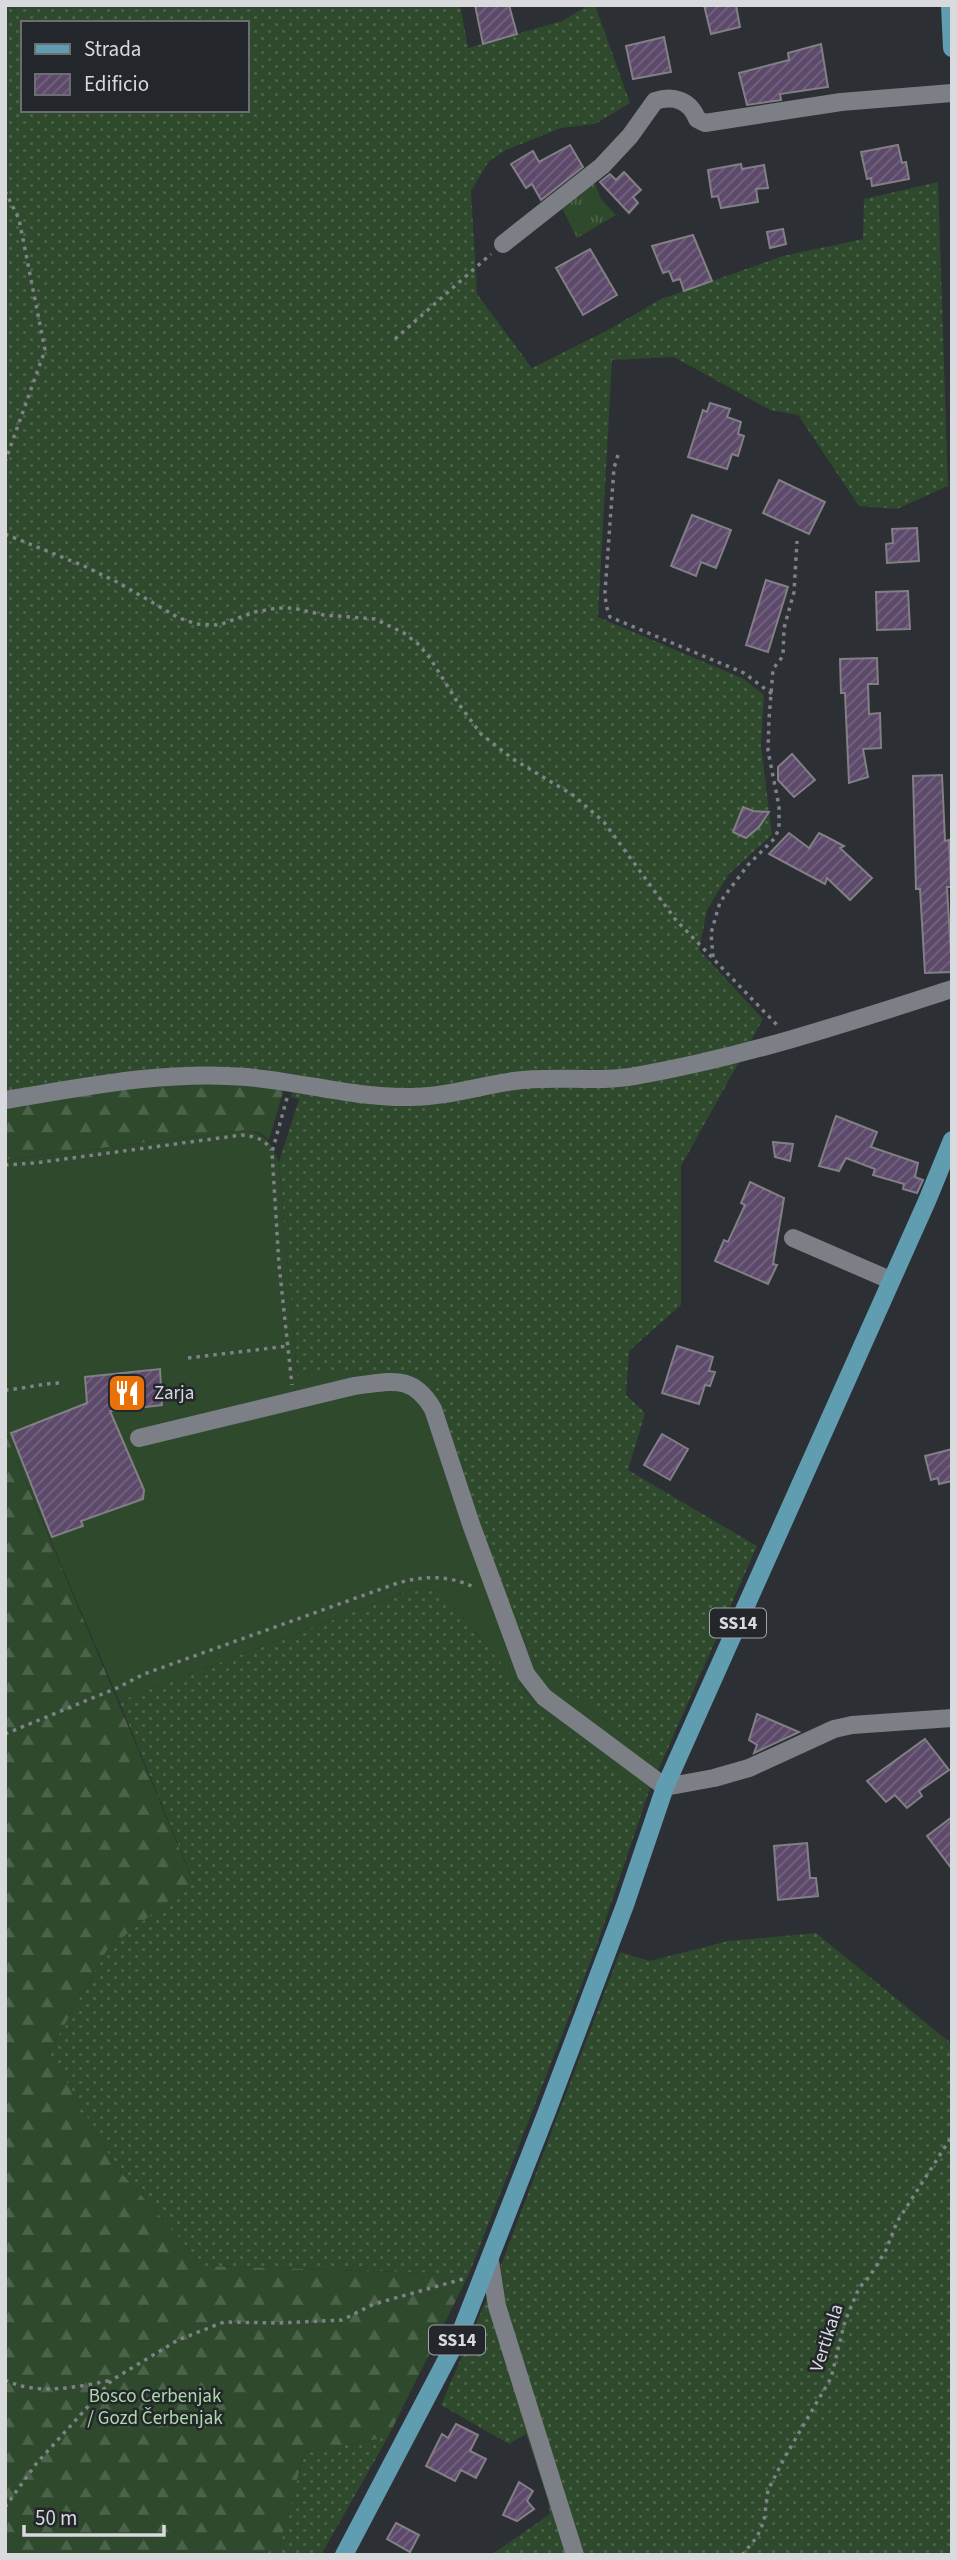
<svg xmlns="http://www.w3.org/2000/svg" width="957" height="2560" viewBox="0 0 957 2560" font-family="'Source Sans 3',sans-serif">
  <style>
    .grass { fill: url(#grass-dots); fill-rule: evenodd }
    .forest { fill: url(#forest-firs) }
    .park { fill: url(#park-tufts) }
    .pitch { fill: #2e492c }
    .building { fill: url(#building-hatch); stroke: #827f85; stroke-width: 2 }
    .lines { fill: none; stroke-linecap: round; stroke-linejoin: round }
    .path { stroke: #7e8186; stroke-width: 3.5; stroke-dasharray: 3.5 5; stroke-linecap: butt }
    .minor { stroke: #7c7f85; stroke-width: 18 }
    .major { stroke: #609db0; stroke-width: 18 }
    .labels { text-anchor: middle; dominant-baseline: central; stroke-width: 5; stroke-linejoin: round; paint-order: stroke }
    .shield { fill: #23262a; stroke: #a2a4a8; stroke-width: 2 }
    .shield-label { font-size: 18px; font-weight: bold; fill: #d8dade }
    .poi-label { font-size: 19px; fill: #d8dade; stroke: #23262a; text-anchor: start }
    .street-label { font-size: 19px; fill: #d8dade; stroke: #23262a }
    .park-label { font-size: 19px; fill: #aadba7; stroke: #23262a }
  </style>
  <defs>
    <pattern id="grass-dots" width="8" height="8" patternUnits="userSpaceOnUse" patternTransform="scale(1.75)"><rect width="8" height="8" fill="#2e492c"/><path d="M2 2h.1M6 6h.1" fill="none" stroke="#4c634a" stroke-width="1.8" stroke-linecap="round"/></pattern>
    <pattern id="forest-firs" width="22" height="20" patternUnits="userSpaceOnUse" patternTransform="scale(1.75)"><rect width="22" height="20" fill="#2e492c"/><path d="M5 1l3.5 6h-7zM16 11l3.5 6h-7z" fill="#4c634a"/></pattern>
    <pattern id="park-tufts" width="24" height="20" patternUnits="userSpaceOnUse" patternTransform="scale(1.75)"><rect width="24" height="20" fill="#2e492c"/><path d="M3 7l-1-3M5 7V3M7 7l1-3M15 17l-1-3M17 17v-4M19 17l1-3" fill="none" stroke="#4c634a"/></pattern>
    <pattern id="building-hatch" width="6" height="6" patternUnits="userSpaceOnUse" patternTransform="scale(1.75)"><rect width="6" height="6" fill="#5d4a6b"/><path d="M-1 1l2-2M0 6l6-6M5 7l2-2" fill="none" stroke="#746480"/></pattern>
  </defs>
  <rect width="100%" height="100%" fill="#2c2f34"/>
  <g class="grass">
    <path d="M5 5H460L468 48 562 21 589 5H595L630 103 595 124 561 128 506 150 489 161 471 191 477 294 532 368 606 331 661 299 783 256 863 239 864 199 938 182 948 486 897 509 859 506 798 415 770 410 674 357 612 360 598 617 744 679 764 695 761 745 772 835 728 875 707 910 699 950 763 1019 681 1166V1305L629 1351 626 1395 645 1413 628 1470 757 1546 661 1764 540 1668 513 1619 297 1375 279 1162 299 1099 291 1097 295 1074 227 1067 5 1092ZM23 23H247V110H23Z"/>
    <path d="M416 1588 441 1591 539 1708 648 1794 597 1945 469 2274 204 2266 116 2167 49 2052 107 1950 193 1880 119 1701Z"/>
    <path d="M816 1933 952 2044V2555H491L550 2514 548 2500 526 2434 509 2444 441 2405 499 2270 620 1952 650 1961 728 1941Z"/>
    <path d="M388 2437 321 2555H241L279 2550 304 2453Z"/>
  </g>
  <g class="forest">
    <path d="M187 1082 245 1084 284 1089 269 1140 260 1133 246 1130 5 1160V1106L99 1090Z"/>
    <path d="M5 1432 193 1881 107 1950 49 2052 116 2167 204 2266 469 2274 388 2437 304 2453 279 2550 241 2555H5Z"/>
  </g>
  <path class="park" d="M592 176 601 199 616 215 577 238 558 200Z"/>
  <path class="pitch" d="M246 1130C269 1136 270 1142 279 1162L297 1375 428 1371 513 1619 540 1668 661 1764 648 1794 539 1708 441 1591 416 1588 119 1701 5 1432V1160Z"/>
  <g class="building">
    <path d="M475 5H509L517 34 483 44Z"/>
    <path d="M704 5H736L740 27 711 34Z"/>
    <path d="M664 37 671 72 633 79 626 46Z"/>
    <path d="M821 44 828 87 780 94 781 100 747 105 739 73 789 60 788 53Z"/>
    <path d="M570 145 583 167 541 200 532 184 526 188 511 164 533 151 539 162Z"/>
    <path d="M898 145 902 163 906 162 909 179 872 186 871 178 867 179 861 152Z"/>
    <path d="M741 164 742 169 764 165 768 188 756 189 758 202 721 208 718 196 712 197 708 170Z"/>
    <path d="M624 172 641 190 633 197 638 203 629 213 600 182 610 174 616 180Z"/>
    <path d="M783 229 786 244 770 248 767 232Z"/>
    <path d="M693 235 712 281 684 291 680 279 673 281 669 271 663 273 652 246Z"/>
    <path d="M590 249 617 295 583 315 556 268Z"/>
    <path d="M710 403 730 409 727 417 741 422 738 434 744 436 738 456 732 454 727 469 688 457 703 410 707 412Z"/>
    <path d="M779 480 825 502 809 534 763 513Z"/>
    <path d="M692 515 731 530 716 568 701 562 696 576 671 566Z"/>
    <path d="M917 528 919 561 887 563 886 544 893 543 892 529Z"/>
    <path d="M766 580 788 587 768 652 746 645Z"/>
    <path d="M908 591 910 629 877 630 876 592Z"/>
    <path d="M877 658 878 684H868L869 714 880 713 881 748 863 749 868 777 849 783 845 693H841L840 659Z"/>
    <path d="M792 754 815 780 794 797 778 780V767Z"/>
    <path d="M942 775 945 841 949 840 951 887H947L952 972 925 973 920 889H916L913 776Z"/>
    <path d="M743 807 753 811 769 812 759 827 746 838 733 832Z"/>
    <path d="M789 833 809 848 819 833 827 837 844 846 840 848 872 878 850 900 827 878 825 884 769 854Z"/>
    <path d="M836 1116 877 1132 871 1147 918 1163 915 1177 923 1180 917 1193 903 1189 904 1184 873 1175 875 1169 846 1158 839 1171 819 1166Z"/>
    <path d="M773 1142 793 1144 790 1161 775 1157Z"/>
    <path d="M750 1182 784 1198 773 1264 777 1265 768 1284 715 1261 724 1240 728 1242 745 1205 741 1203Z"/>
    <path d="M677 1346 713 1357 709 1371 715 1372 710 1386 705 1385 699 1404 662 1393Z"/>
    <path d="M160 1369 162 1405 110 1411 144 1490 143 1499 81 1521 83 1526 52 1537 11 1433 87 1403 85 1377Z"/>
    <path d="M662 1434 688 1449 670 1480 644 1465Z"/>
    <path d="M952 1449V1481L939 1484 938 1478 931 1480 925 1456Z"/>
    <path d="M757 1714 799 1732 754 1753 757 1745 749 1740Z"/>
    <path d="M925 1739 949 1770 919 1791 922 1796 907 1808 895 1795 886 1802 867 1781Z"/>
    <path d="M952 1817V1869L927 1836Z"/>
    <path d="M807 1843 810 1878H816L818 1896 778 1900 774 1846Z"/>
    <path d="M456 2424 478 2435 470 2451 486 2459 476 2478 461 2470 455 2481 426 2466 442 2434 448 2438Z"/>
    <path d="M519 2482 533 2491 527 2501 534 2509 517 2521 503 2515Z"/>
    <path d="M396 2523 419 2535 410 2552 387 2539Z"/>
  </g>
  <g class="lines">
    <g class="path">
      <path d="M5 191 19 219 45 350 5 462"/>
      <path d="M395 339 491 254"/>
      <path d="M618 455 614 468 605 592 606 605 610 617 744 673 772 694"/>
      <path d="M5 534 84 566 119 583 179 618 197 624 219 625 255 612 277 608H293L324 615 375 619 404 633 418 644 430 658 458 703 481 734 513 759 573 795 604 822 675 919 777 1025"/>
      <path d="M713 957 711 933 720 902 748 865 775 838 779 828V806L768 751 769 719 773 669 783 656 784 628 794 592 797 541"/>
      <path d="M287 1098 272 1152 279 1265 292 1385"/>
      <path d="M5 1165 35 1163 242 1135C255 1137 264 1138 271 1150"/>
      <path d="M188 1358 288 1346"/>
      <path d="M5 1390C24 1389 42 1383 61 1383"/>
      <path d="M5 1734 117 1688 144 1674 395 1584C423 1575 450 1575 476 1588"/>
      <path d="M5 2380C38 2396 78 2387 112 2380"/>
      <path d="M5 2507 36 2464 112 2380 178 2340 224 2322 280 2323 342 2320 374 2304 463 2279"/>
      <path d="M742 2555 757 2537 764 2521 768 2490 786 2455 831 2378 845 2321 859 2288 870 2276 886 2250 897 2222 952 2136"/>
    </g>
    <g class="minor">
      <path d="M503 244 602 166 630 136 655 101C673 95 690 100 697 119L705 123 841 102 952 93"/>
      <path d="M5 1100C85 1087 165 1070 247 1077 301 1082 355 1098 410 1097 446 1097 478 1086 514 1081 554 1075 596 1083 635 1076 744 1057 847 1023 952 989"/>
      <path d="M793 1238 890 1280"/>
      <path d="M139 1438 354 1386C391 1382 412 1373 433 1409L472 1527 526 1674 544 1697 665 1787 714 1778 749 1768 834 1729 852 1725 952 1718"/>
      <path d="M490 2261 497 2306 575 2555"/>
    </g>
    <g class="major">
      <path d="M950 5 952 48"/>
      <path d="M344 2555 460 2334 546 2114 625 1905 665 1787 927 1201 952 1140"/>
    </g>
  </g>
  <defs>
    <g id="restaurant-square" transform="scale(2.0125)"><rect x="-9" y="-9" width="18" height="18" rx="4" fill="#e8710a" stroke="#23262a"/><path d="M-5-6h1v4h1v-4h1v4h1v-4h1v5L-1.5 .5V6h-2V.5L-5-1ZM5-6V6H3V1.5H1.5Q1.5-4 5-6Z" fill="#fff"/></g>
  </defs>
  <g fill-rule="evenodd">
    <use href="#restaurant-square" x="127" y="1393"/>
  </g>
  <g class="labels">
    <g class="shield">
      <rect x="710" y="1608.5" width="56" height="29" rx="5"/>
      <rect x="429" y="2325.5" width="56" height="29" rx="5"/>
    </g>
    <g class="shield-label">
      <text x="738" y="1623">SS14</text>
      <text x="457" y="2340">SS14</text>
    </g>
    <g class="poi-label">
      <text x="154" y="1393">Zarja</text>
    </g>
    <g class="street-label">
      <text transform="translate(827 2338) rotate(-72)">Vertikala</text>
    </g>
    <g class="park-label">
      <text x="155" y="2396">Bosco Cerbenjak<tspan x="155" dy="22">/ Gozd Čerbenjak</tspan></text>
    </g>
  </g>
  <rect width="957" height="2560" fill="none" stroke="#d8dade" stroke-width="14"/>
  <rect x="21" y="21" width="228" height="91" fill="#23262a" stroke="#6b6e72" stroke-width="2"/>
  <rect x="35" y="44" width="35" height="10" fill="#609db0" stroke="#6b6e72" stroke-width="2"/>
  <text x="84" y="56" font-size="21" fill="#d8dade">Strada</text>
  <rect x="35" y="74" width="35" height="21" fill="url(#building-hatch)" stroke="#6b6e72" stroke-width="2"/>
  <text x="84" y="91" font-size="21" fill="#d8dade">Edificio</text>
  <path d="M24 2525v10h140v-10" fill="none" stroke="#d8dade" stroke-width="3.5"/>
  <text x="35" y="2525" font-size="21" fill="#d8dade" stroke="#23262a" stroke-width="5" paint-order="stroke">50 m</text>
</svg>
